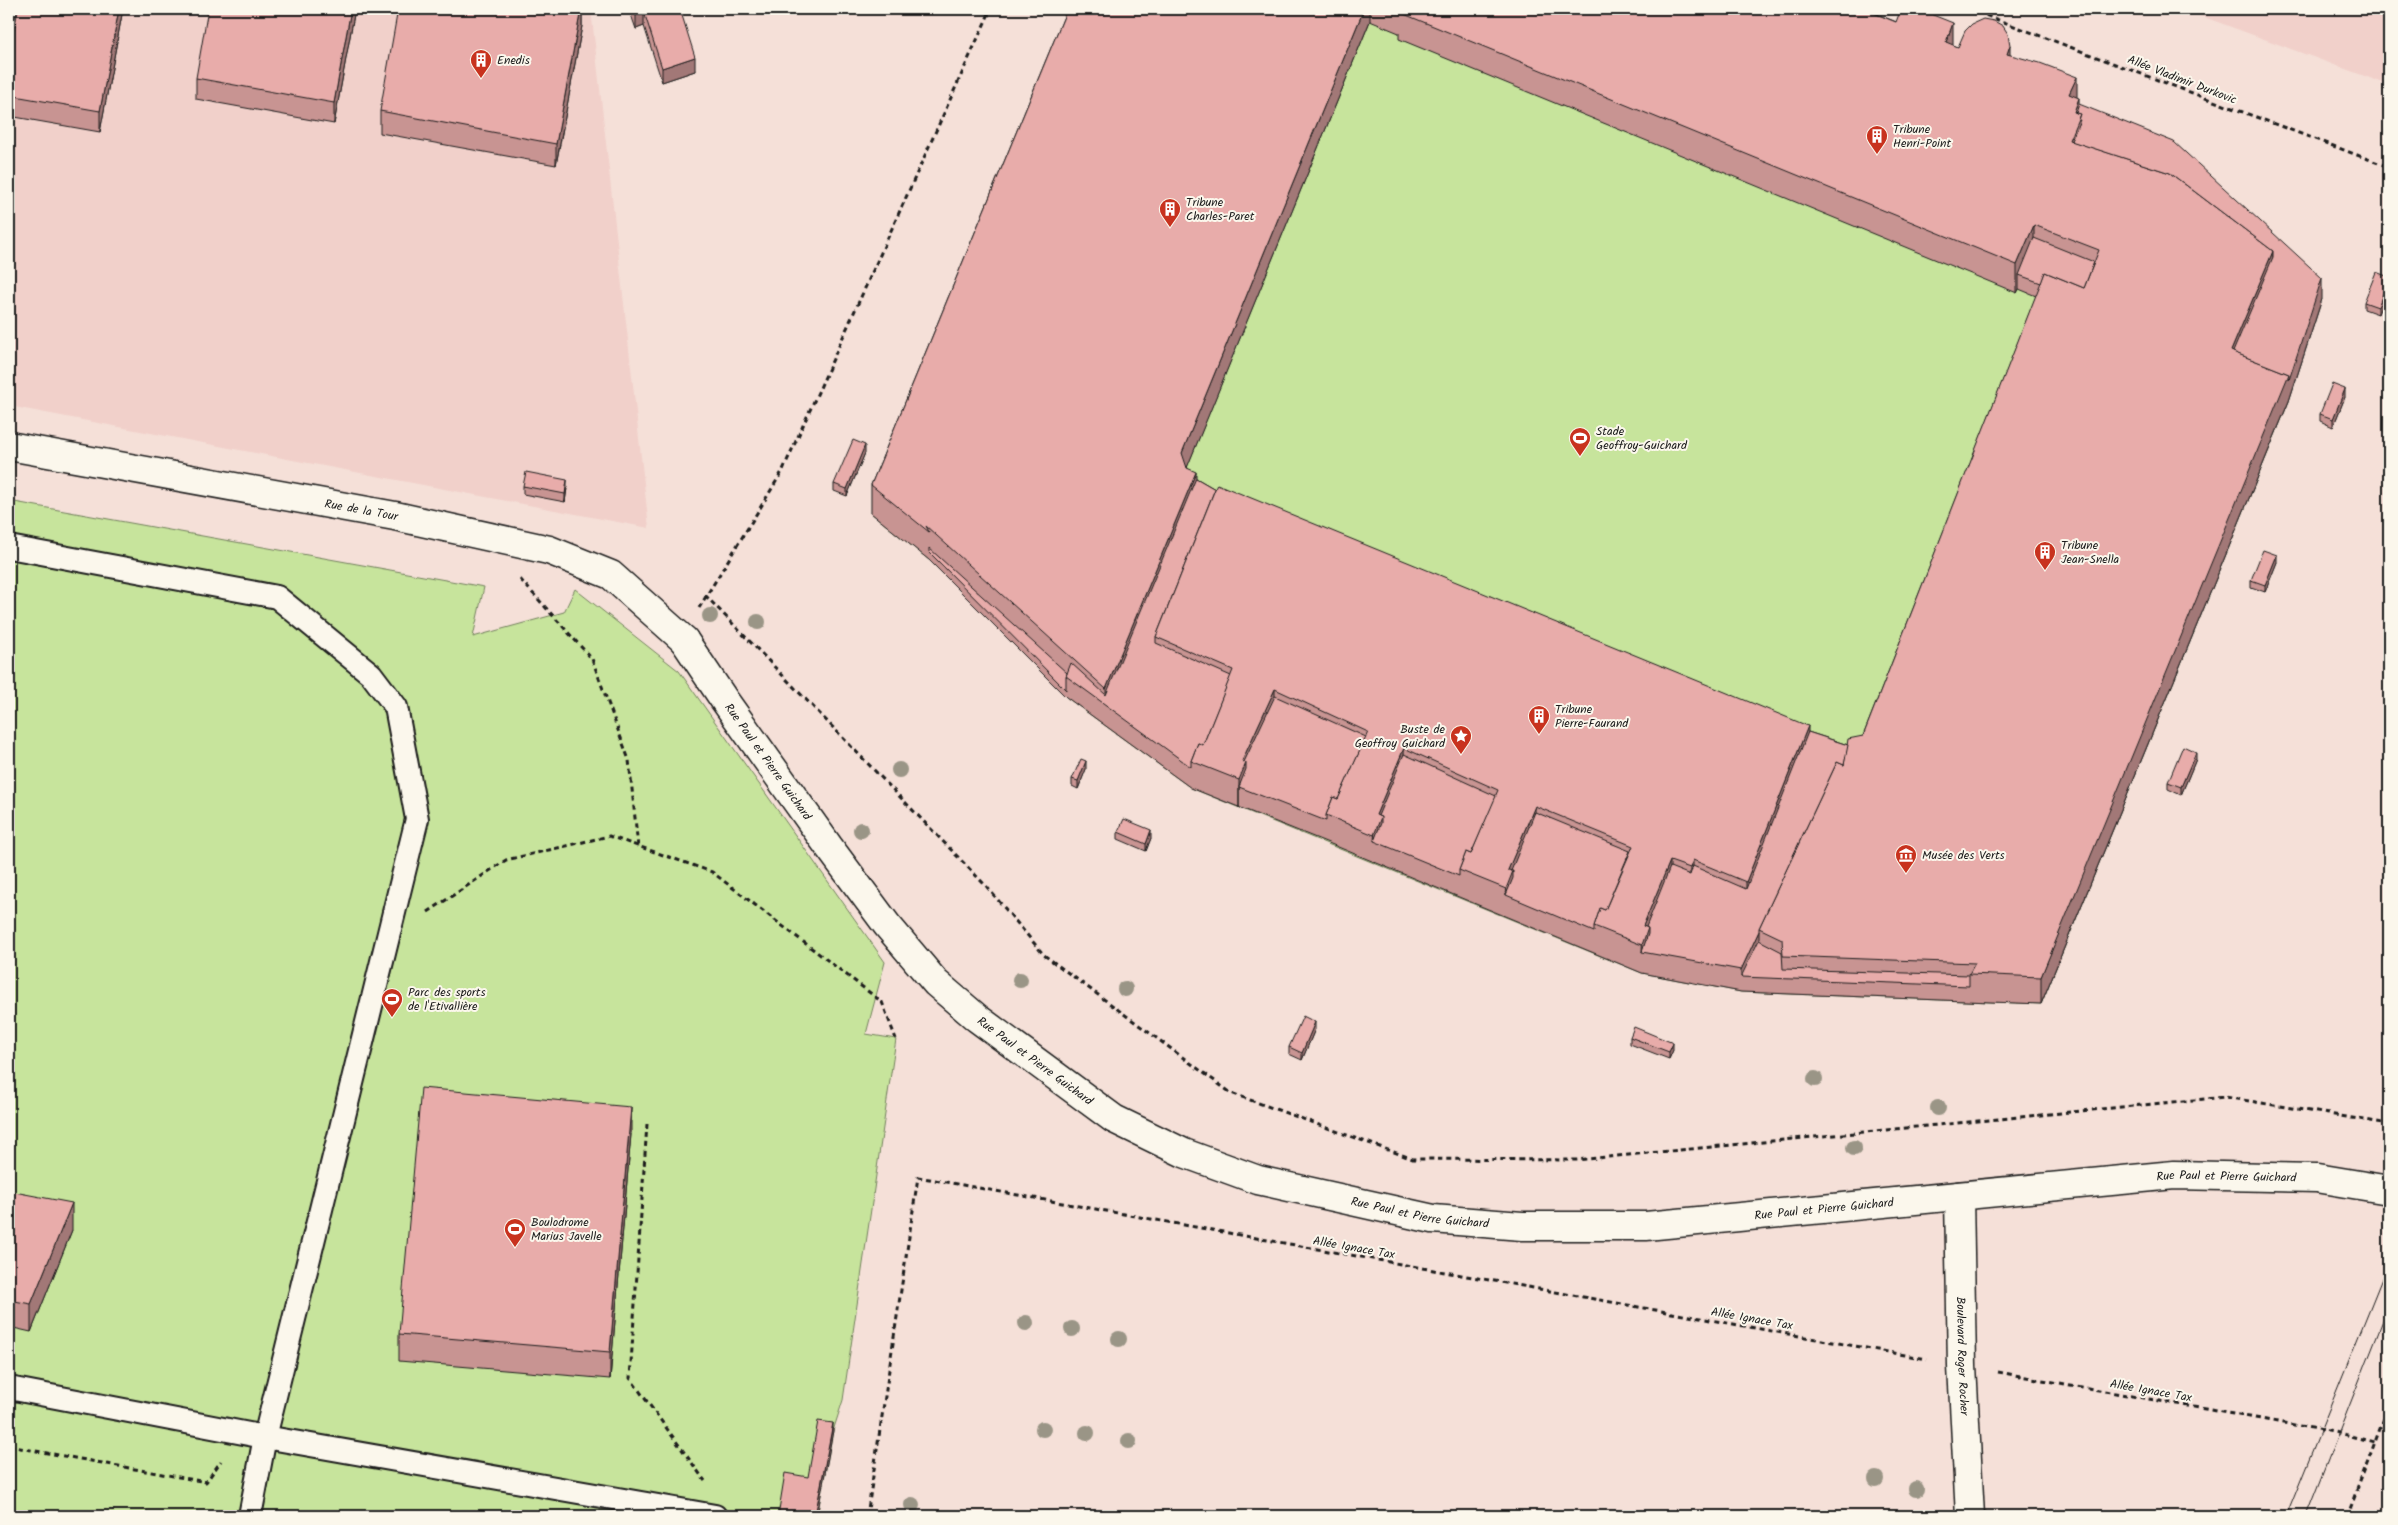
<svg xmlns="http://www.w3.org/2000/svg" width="2398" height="1525" viewBox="0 0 2398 1525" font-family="Kalam,sans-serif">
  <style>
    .built { fill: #f1d0ca }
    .green { fill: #c7e49c; stroke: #72805c }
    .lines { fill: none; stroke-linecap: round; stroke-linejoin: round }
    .service-casing { stroke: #1c1c1c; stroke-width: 26 }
    .minor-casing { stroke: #1c1c1c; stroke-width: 31 }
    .tertiary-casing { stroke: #1c1c1c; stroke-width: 31 }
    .path { stroke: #1c1c1c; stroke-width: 3; stroke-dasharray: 5 4; stroke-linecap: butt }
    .service { stroke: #fbf7ec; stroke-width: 22 }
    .minor { stroke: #fbf7ec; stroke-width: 28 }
    .tertiary { stroke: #fbf7ec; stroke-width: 28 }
    .tram { stroke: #1c1c1c; stroke-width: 1 }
    .tree { fill: #9a9586 }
    .wall { fill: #c89492; stroke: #1c1c1c; fill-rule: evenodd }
    .shaded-wall { fill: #a27877; stroke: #1c1c1c }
    .building { fill: #e8acaa; stroke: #1c1c1c }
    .labels { text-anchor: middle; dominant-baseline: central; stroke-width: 4; stroke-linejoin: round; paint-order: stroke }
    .poi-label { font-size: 12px; fill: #1c1c1c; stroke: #fbf7ec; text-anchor: start }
    .street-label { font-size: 12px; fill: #1c1c1c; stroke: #fbf7ec }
  </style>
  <rect width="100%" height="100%" fill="#f5e0d8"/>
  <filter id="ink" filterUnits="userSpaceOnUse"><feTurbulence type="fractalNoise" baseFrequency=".02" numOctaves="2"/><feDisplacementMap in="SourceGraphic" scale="10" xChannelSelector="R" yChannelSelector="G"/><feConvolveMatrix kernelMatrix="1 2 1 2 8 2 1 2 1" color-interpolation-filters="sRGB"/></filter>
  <g filter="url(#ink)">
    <g class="built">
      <path d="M9 9H591L649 528 9 406Z"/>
      <path d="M2182 9H2389V85Z"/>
    </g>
    <g class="green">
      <path d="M1077 9H1873L1874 15 2289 401 2041 1004 1741 992 1642 973 1191 788 1066 697 929 560 871 513Z"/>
      <path d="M9 501 484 587 473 637 564 612 575 589 679 671 885 962 866 1034 896 1039 843 1400 833 1431 817 1516H9Z"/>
    </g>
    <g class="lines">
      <g class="service-casing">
        <g id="service">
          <path d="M9 547 277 597 371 674 396 707 417 819 265 1437 250 1516"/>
          <path d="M9 1388 265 1437 715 1516"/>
        </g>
      </g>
      <g class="minor-casing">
        <g id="minor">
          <path id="s1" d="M684 640 725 701 829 847 887 925 936 983 977 1018 1114 1119 1184 1153 1258 1180 1433 1219 1522 1226H1646L2174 1175 2317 1178 2389 1190"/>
          <path id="s2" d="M1959 1196 1962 1366 1970 1516"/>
        </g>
      </g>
      <g class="tertiary-casing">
        <g id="tertiary">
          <path id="s3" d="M9 446 395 516 549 550 611 575 684 640"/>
        </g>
      </g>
      <g class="path">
        <path d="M1969 9 2389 167"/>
        <path d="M520 579 592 659 629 760 638 847"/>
        <path d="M705 595 987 887 1044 955 1231 1093 1413 1159 1577 1160 2225 1097 2389 1124"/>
        <path d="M699 608 782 472 991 9"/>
        <path d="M428 912 506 860 609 836 712 872 882 1002 896 1039"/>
        <path d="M647 1124 630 1378 705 1481"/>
        <path d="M1998 1372 2339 1433 2375 1442"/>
        <path d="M9 1446 206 1482 221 1461"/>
        <path d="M867 1516 918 1177 1927 1359"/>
        <path d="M2347 1516 2389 1405"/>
      </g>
      <use href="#service" class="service"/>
      <use href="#minor" class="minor"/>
      <use href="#tertiary" class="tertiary"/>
      <g class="tram">
        <path d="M2286 1516 2389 1261"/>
        <path d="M2306 1516 2389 1305"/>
      </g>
    </g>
    <g class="tree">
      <circle cx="710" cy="616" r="8"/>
      <circle cx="758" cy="622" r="8"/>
      <circle cx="899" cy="770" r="8"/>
      <circle cx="861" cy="830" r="8"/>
      <circle cx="1020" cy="980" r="8"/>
      <circle cx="1125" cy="989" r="8"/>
      <circle cx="1815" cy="1079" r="8"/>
      <circle cx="1938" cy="1108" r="8"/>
      <circle cx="1854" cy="1148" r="8"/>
      <circle cx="1026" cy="1323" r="8"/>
      <circle cx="1072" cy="1329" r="8"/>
      <circle cx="1119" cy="1339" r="8"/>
      <circle cx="1043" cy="1429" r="8"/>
      <circle cx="1087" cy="1433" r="8"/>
      <circle cx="1129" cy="1441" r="8"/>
      <circle cx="1876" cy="1479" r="8"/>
      <circle cx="1916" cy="1489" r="8"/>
      <circle cx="912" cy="1505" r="8"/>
    </g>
    <g class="wall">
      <path d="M18 9H123L100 132 9 116V55Z"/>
      <path d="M355 9 334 124 196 99V78Z"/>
      <path d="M582 9V26L556 165 380 133V111Z"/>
      <path d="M629 9H680L695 71 662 82 644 26 636 29Z"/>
      <path d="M1067 9H1872V12L1958 47 2010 55 2077 97 2079 104 2322 299 2289 401 2041 1004 1741 992 1642 973 1594 953 1326 842 1191 788 1066 697 929 560 871 513V485ZM1370 21 1399 33V39L2017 293 2019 289 2036 296 1863 736 1848 745 1808 732 1215 489 1196 478 1187 467Z"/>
      <path d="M2389 277 2378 314 2364 309V302Z"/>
      <path d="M2345 397 2333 427 2320 421V414Z"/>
      <path d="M865 453 847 496 834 491V484Z"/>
      <path d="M523 486 567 488 565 502 523 494Z"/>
      <path d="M2277 562 2265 592 2251 587V580Z"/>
      <path d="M2196 759 2181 795 2168 789V782Z"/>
      <path d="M1086 769 1078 789 1072 786V779Z"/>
      <path d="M1118 832 1151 838 1146 851 1118 839Z"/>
      <path d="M1315 1029 1302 1060 1289 1054V1047Z"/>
      <path d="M1630 1037 1673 1050 1669 1059 1630 1044Z"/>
      <path d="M631 1134 610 1379 399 1361V1334Z"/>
      <path d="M9 1191 72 1230 31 1332 9 1327Z"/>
    </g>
    <g class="shaded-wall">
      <path d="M119 9H123L100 132V111Z"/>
      <path d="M351 9H355L334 124V103Z"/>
      <path d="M581 9H582V26L556 165V144Z"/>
      <path d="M1364 9H1370V21L1182 480V453Z"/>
      <path d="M1867 9H1872V23L1866 37Z"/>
      <path d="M644 12V26L636 29V14Z"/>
      <path d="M1953 23V50L1946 42Z"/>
      <path d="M2010 45V72L2007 54Z"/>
      <path d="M695 57V71L662 82V68Z"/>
      <path d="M2077 77V104L2069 94Z"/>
      <path d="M2079 98 2080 142 2077 149 2069 140 2074 112Z"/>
      <path d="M2034 225V252L2019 275V289L2017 293V265Z"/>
      <path d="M2273 251V278L2239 360 2231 351Z"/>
      <path d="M2322 278V299L2289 401 2041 1004V977Z"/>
      <path d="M2389 279V286L2378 314V307Z"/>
      <path d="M2345 389V397L2333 427V419Z"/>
      <path d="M865 445V453L847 496V489Z"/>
      <path d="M1196 472V499L1106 705V689Z"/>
      <path d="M567 480V488L565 502V494Z"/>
      <path d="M2277 555V562L2265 592V585Z"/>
      <path d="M1275 689V717L1239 787V808V780L1242 761Z"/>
      <path d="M1808 726V754L1746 910V882Z"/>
      <path d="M1404 748V775L1374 841 1376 815Z"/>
      <path d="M2196 752V759L2181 795V787Z"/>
      <path d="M1086 761V769L1078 789V781Z"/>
      <path d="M1535 806V833L1506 895 1508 870Z"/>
      <path d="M1151 830V838L1146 851V844Z"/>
      <path d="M1693 860V887L1690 896V868Z"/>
      <path d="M1670 861V888L1642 952 1643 926Z"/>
      <path d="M1759 931V952L1741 977V970Z"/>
      <path d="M1315 1022V1029L1302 1060V1053Z"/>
      <path d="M1673 1043V1050L1669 1059V1052Z"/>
      <path d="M631 1107V1134L610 1379V1352Z"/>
      <path d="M72 1203V1230L31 1332V1304Z"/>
      <path d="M833 1423V1431L817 1516H815Z"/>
    </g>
    <g class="building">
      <path d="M18 9H119L100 111 9 95V55Z"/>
      <path d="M208 9H351L334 103 196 78Z"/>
      <path d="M398 9H581L556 144 380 111Z"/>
      <path d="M634 9H680L695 57 662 68 644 12 636 14Z"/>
      <path d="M1067 9H1364L1182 453 1187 468 1196 472 1106 689 926 526 929 532 871 485Z"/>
      <path d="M1400 9H1867L1866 10 1896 22 1901 9H1918L1953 23 1946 42 1958 47 1965 31 1972 24 1983 19 1994 21 2003 26 2008 34 2010 45 2007 54 2040 63 2077 77 2069 94 2079 98 2074 112 2080 114 2069 140 2170 173 2273 251 2231 351 2289 374 2041 977 1969 974 1975 963 1783 956 1782 939 1759 928 1837 762 1844 765 1848 739 1863 736 2045 272 2084 288 2099 250 2034 225 2017 265 1399 12Z"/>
      <path d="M2079 104 2174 142 2322 278 2289 380V374L2233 352 2273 257V251L2170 173 2071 141 2080 120H2078L2080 114 2076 113Z"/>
      <path d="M2034 238 2094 262 2084 288 2045 272 2041 283 2019 275Z"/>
      <path d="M2376 272 2389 277 2378 307 2364 302Z"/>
      <path d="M2332 384 2345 389 2333 419 2320 414Z"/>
      <path d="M853 440 865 445 847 489 834 484Z"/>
      <path d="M526 472 567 480 565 494 523 486Z"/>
      <path d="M1196 478 1215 489 1156 637V643L1231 676 1203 745 1198 743 1191 761V767L1066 676 1071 663 1106 695Z"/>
      <path d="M1217 484 1808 726 1746 882 1693 860 1690 868 1670 861 1643 926 1648 928 1642 945 1594 926 1600 908 1605 910 1633 846 1535 806 1508 870 1513 871 1506 889 1459 870 1466 852 1471 854 1498 790 1404 748 1376 815 1381 817 1374 835 1326 815 1333 797 1338 799 1368 732 1275 689 1242 761 1246 763 1239 780 1191 761 1198 743 1203 745 1233 670 1156 637Z"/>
      <path d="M929 548 1067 673 1066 676V690L929 552Z"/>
      <path d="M2263 550 2277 555 2265 585 2251 580Z"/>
      <path d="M1275 696 1366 737 1338 799 1333 797 1326 815V821L1239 787 1246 769V763L1244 762Z"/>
      <path d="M1808 732 1848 745 1844 765 1837 762 1759 928V931L1741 970 1642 952 1648 934V928L1646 927 1670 867 1690 875 1693 866 1746 889Z"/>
      <path d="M2183 746 2196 752 2181 787 2168 782Z"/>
      <path d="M1404 754 1496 796 1471 854 1466 852 1459 870V876L1374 841 1381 823V817L1378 816Z"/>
      <path d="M1081 759 1086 761 1078 781 1072 779Z"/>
      <path d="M1535 812 1630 851 1605 910 1600 908 1594 926V932L1506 895 1513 878V871H1511Z"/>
      <path d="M1124 819 1151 830 1146 844 1118 832Z"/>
      <path d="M1759 940 1782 952 1783 969 1969 975V986L1741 977Z"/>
      <path d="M1303 1016 1315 1022 1302 1053 1289 1047Z"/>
      <path d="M1634 1027 1673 1043 1669 1052 1630 1037Z"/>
      <path d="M421 1088 631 1107 610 1352 399 1334Z"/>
      <path d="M9 1191 72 1203 31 1304 9 1300Z"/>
      <path d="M818 1421 833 1423 815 1516H778L785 1473 808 1477Z"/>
    </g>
  </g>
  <defs>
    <g id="building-pin" transform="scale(1.125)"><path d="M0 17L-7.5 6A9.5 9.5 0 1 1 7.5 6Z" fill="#c8321e" stroke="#fbf7ec"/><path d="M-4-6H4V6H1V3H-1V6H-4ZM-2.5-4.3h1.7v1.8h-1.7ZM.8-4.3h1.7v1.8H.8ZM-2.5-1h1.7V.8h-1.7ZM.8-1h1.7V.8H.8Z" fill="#fff"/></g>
    <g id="stadium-pin" transform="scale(1.125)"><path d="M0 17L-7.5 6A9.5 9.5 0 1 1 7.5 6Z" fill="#c8321e" stroke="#fbf7ec"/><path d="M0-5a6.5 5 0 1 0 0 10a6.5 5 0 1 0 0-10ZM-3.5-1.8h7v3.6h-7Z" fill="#fff"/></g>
    <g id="sight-pin" transform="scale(1.125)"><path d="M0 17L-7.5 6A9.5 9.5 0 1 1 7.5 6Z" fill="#c8321e" stroke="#fbf7ec"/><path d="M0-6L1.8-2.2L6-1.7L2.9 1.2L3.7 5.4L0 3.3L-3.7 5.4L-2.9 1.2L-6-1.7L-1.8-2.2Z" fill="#fff"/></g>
    <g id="museum-pin" transform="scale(1.125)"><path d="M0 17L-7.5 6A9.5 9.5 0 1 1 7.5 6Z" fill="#c8321e" stroke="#fbf7ec"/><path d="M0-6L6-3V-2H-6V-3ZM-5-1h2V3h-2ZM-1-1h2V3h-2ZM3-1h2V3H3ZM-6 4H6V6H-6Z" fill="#fff"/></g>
  </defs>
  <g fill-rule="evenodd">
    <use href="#building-pin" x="481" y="60"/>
    <use href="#building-pin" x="1877" y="136"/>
    <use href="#building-pin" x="1170" y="209"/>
    <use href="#stadium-pin" x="1580" y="438"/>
    <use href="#building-pin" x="2045" y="552"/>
    <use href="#building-pin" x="1539" y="716"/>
    <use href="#sight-pin" x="1461" y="736"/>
    <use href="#museum-pin" x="1906" y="855"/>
    <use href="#stadium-pin" x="392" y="999"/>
    <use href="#stadium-pin" x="515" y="1229"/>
  </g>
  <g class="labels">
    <g class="poi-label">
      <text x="497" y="60">Enedis</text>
      <text x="1893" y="129">Tribune<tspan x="1893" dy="14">Henri-Point</tspan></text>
      <text x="1186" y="202">Tribune<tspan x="1186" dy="14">Charles-Paret</tspan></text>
      <text x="1596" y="431">Stade<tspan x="1596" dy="14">Geoffroy-Guichard</tspan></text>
      <text x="2061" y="545">Tribune<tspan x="2061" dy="14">Jean-Snella</tspan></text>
      <text x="1555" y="709">Tribune<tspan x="1555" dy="14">Pierre-Faurand</tspan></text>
      <text x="1445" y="729" text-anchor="end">Buste de<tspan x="1445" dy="14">Geoffroy Guichard</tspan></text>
      <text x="1922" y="855">Musée des Verts</text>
      <text x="408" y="992">Parc des sports<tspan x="408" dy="14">de l'Etivallière</tspan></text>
      <text x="531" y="1222">Boulodrome<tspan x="531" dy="14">Marius Javelle</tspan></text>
    </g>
    <g class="street-label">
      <text transform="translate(2182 80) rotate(21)">Allée Vladimir Durkovic</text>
      <text stroke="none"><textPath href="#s3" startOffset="358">Rue de la Tour</textPath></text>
      <text stroke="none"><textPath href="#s1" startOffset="148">Rue Paul et Pierre Guichard</textPath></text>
      <text stroke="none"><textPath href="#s1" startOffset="552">Rue Paul et Pierre Guichard</textPath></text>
      <text stroke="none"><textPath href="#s1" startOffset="1782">Rue Paul et Pierre Guichard</textPath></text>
      <text stroke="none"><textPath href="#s1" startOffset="1378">Rue Paul et Pierre Guichard</textPath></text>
      <text stroke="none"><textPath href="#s1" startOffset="972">Rue Paul et Pierre Guichard</textPath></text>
      <text transform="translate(1354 1248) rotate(10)">Allée Ignace Tax</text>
      <text transform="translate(1752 1319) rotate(10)">Allée Ignace Tax</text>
      <text stroke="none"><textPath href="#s2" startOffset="160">Boulevard Roger Rocher</textPath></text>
      <text transform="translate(2151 1391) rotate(10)">Allée Ignace Tax</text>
    </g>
  </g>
  <rect width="2398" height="1525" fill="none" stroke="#fbf7ec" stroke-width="30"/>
  <rect x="15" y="15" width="2368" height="1495" fill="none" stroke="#1c1c1c" stroke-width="2" filter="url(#ink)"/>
</svg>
